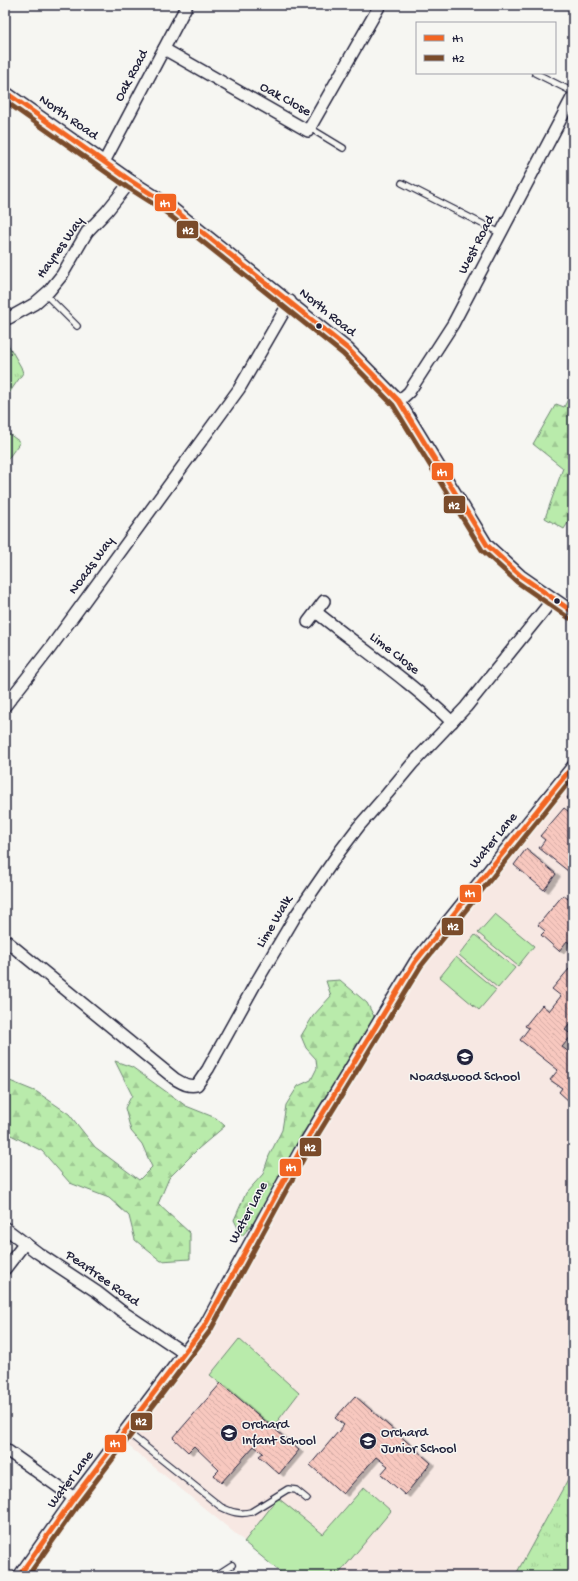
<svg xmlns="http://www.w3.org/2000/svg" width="578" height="1581" viewBox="0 0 578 1581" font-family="'Gochi Hand',sans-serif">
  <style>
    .built { fill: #f7e8e3 }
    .grass { fill: url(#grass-tufts); stroke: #6e8673 }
    .forest { fill: url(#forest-firs); stroke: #6e8673 }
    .green { fill: #b9ebab; stroke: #6e8673 }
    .building { fill: url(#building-back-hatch); stroke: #22223b; filter: url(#shadow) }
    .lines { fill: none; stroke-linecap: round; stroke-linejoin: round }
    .service-casing { stroke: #22223b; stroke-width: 8 }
    .minor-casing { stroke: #22223b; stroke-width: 14 }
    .service { stroke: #f6f6f2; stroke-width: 5.5 }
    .minor { stroke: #f6f6f2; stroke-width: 11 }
    .bus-1-casing { stroke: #f6f6f2; stroke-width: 8 }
    .bus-2-casing { stroke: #f6f6f2; stroke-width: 8 }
    .bus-1 { stroke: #f26522; stroke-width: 5 }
    .bus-2 { stroke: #7a4b2a; stroke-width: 5 }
    .bus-dot { fill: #22223b; stroke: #f6f6f2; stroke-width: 1.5 }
    .labels { text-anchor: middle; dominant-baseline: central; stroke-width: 3; stroke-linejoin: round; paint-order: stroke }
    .street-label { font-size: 14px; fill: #22223b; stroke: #f6f6f2 }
    .poi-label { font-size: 14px; fill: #22223b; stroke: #f6f6f2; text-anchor: start }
    .line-badge { stroke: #f6f6f2; stroke-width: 1.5 }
    .badge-label { font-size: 11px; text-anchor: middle; font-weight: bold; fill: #fff }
  </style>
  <defs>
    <pattern id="grass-tufts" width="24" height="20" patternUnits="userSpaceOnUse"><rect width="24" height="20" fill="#b9ebab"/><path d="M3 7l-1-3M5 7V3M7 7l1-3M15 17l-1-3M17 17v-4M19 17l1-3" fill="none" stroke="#9fc994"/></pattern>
    <pattern id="forest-firs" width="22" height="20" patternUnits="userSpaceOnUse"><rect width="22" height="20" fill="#b9ebab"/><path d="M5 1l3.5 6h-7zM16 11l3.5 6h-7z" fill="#9fc994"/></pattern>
    <pattern id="building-back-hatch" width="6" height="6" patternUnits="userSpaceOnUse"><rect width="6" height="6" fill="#f8c8bf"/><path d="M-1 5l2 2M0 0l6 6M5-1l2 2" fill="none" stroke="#d4aca5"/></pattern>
    <filter id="shadow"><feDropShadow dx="4.5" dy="2.5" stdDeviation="0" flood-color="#0004"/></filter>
  </defs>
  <rect width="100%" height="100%" fill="#f6f6f2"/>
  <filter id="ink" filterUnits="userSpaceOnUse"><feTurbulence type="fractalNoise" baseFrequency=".025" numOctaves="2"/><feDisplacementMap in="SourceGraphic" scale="8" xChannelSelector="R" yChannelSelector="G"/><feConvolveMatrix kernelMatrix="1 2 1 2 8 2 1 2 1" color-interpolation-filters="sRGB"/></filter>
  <g filter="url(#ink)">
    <path class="built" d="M573 766V1470L515 1576H287L120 1439 248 1248 415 962Z"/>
    <g class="grass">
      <path d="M5 339 21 367 23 373 5 399Z"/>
      <path d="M573 1470V1576H515Z"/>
    </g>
    <g class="forest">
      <path d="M573 389V427L569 434 573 444V515L564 529 545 518 563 468 533 444 556 404 564 407Z"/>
      <path d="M340 980 367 1003 379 1026 259 1216 242 1236 234 1220 246 1193 263 1174 269 1156 282 1130 286 1105 298 1086 311 1080 317 1068 316 1059 306 1048 301 1036 313 1016 331 996 326 981Z"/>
      <path d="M115 1061 132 1067 186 1106 216 1118 225 1126 198 1149 169 1178 158 1204 190 1233V1259L161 1261 135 1240 129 1216 109 1198 70 1183 42 1151 5 1132V1079L37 1092 69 1114 95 1147 139 1180 152 1167 142 1144 131 1131 125 1108 132 1095Z"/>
    </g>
    <g class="green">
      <path d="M5 431 20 442 5 463Z"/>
      <path d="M495 914 534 946 518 966 478 933Z"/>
      <path d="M475 935 515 968 498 988 459 955Z"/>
      <path d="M456 957 496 990 479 1010 440 977Z"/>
      <path d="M239 1339 299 1393 273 1427 210 1375Z"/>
      <path d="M364 1487 391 1511 337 1576H285L244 1542 278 1498 323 1534Z"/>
    </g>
    <g class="building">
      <path d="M573 790V802L567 798Z"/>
      <path d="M564 808 573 815V875L539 848 545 840 540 836Z"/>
      <path d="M526 849 556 874 544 890 514 865Z"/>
      <path d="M563 895 573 903V946L567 941 559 951 541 935 545 931 538 925Z"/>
      <path d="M569 969 573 972V1020L565 1030 572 1035 562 1047 573 1055V1098L570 1102 559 1092 562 1088 550 1080 558 1070 520 1040 529 1028 525 1026 542 1005 549 1011 561 996 552 989Z"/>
      <path d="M221 1383 299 1450 279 1474 259 1456 263 1453 254 1446 221 1483 214 1475 219 1470 194 1446 188 1452 173 1438Z"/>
      <path d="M355 1396 431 1463 405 1495 381 1474 388 1466 376 1457 343 1494 310 1465 344 1425 335 1418Z"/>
    </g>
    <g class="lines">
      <g class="service-casing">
        <g id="service">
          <path d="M535 73 573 92"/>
          <path d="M310 128 343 148"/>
          <path d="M402 183 500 233"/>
          <path d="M45 294 77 326"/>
          <path d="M126 1431 221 1507C231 1512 240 1515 251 1512L288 1489 296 1490 307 1499"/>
          <path d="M215 1576 232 1565"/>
        </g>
      </g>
      <g class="minor-casing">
        <g id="minor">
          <path d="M164 49 308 131 380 5"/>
          <path d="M5 92 131 181 167 204 348 349 399 401 487 545 521 576 573 612"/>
          <path d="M104 162 187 5"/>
          <path d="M5 315 9 318 34 304 49 291 62 275 87 232 107 211 131 181"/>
          <path d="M399 401 409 392 453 324 573 96"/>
          <path d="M316 612C361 648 411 682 452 722"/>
          <path d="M308 622 324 601"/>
          <path d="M5 706 51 647 239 389 290 301"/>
          <path d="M5 940 175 1079C182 1083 188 1087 197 1085L208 1069 254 986 296 915 340 851 359 826 387 794 412 764 466 707 553 599"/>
          <path d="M5 1228 38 1253 97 1292 120 1310 184 1353"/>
          <path d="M5 1269 25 1243"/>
          <path d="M5 1449 74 1498"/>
          <path d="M19 1576 74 1498 204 1327 300 1151 415 962 573 766"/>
        </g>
      </g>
      <use href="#service" class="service"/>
      <use href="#minor" class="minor"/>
      <g class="bus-1-casing">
        <g id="bus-1">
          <path d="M5 92 131 181 167 204 348 349 399 401 487 545 521 576 573 612"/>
          <path d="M19 1576 74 1498 204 1327 300 1151 415 962 573 766"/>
        </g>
      </g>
      <g class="bus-2-casing">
        <g id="bus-2">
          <path d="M5 101 127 187 163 210 343 354 393 405 482 550 517 582 569 618"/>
          <path d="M28 1576 80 1502 210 1331 306 1154 421 966 573 777"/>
        </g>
      </g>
      <use href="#bus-1" class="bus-1"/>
      <use href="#bus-2" class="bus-2"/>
    </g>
  </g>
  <defs>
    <g id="school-disc" transform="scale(0.9)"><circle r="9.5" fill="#22223b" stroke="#f6f6f2"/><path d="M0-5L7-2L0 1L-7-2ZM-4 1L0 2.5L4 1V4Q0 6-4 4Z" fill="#fff"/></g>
  </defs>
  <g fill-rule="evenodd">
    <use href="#school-disc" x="465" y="1057"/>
    <use href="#school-disc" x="229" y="1433"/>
    <use href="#school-disc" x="368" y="1441"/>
  </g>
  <g class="bus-dot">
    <circle cx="319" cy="326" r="3.5"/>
    <circle cx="557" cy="601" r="3.5"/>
  </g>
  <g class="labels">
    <g class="street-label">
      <text transform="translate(132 76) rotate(-62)">Oak Road</text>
      <text transform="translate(285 100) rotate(29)">Oak Close</text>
      <text transform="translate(68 118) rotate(35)">North Road</text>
      <text transform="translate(477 245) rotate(-63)">West Road</text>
      <text transform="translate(61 248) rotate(-55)">Haynes Way</text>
      <text transform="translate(327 313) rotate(39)">North Road</text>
      <text transform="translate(92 566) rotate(-54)">Noads Way</text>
      <text transform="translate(394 654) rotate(38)">Lime Close</text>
      <text transform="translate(494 841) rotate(-51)">Water Lane</text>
      <text transform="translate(275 922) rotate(-59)">Lime Walk</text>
      <text transform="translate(249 1213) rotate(-62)">Water Lane</text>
      <text transform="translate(102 1279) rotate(35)">Peartree Road</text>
      <text transform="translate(71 1480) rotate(-53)">Water Lane</text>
    </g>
    <g class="poi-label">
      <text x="465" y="1077" text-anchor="middle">Noadswood School</text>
      <text x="242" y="1425">Orchard<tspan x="242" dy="16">Infant School</tspan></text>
      <text x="381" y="1433">Orchard<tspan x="381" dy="16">Junior School</tspan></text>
    </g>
  </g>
  <g class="line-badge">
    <rect x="154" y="193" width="23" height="19" rx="4" fill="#f26522"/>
    <rect x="176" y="220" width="23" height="19" rx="4" fill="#7a4b2a"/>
    <rect x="431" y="462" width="23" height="19" rx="4" fill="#f26522"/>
    <rect x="443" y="495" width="23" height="19" rx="4" fill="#7a4b2a"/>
    <rect x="459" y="884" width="23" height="19" rx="4" fill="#f26522"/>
    <rect x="441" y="917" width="23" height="19" rx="4" fill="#7a4b2a"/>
    <rect x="299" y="1137" width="23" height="20" rx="4" fill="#7a4b2a"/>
    <rect x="279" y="1158" width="23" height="19" rx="4" fill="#f26522"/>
    <rect x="130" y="1412" width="23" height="19" rx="4" fill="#7a4b2a"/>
    <rect x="104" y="1434" width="23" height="19" rx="4" fill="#f26522"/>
  </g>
  <g class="badge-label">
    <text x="165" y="207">H1</text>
    <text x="188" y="234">H2</text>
    <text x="442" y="476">H1</text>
    <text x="454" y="509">H2</text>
    <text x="470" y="897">H1</text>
    <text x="453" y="930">H2</text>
    <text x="310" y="1151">H2</text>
    <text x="291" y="1171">H1</text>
    <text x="141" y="1425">H2</text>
    <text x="115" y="1447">H1</text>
  </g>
  <rect width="578" height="1581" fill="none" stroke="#f6f6f2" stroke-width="20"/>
  <rect x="10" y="10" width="558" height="1561" fill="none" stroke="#22223b" stroke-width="1.5" filter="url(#ink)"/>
  <rect x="416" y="22" width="140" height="52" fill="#f6f6f2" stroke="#a1a1a9"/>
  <rect x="424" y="35" width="20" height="6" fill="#f26522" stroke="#a1a1a9"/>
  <text x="452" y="42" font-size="12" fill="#22223b">H1</text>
  <rect x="424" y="55" width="20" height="6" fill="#7a4b2a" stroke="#a1a1a9"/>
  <text x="452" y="62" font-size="12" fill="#22223b">H2</text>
</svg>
